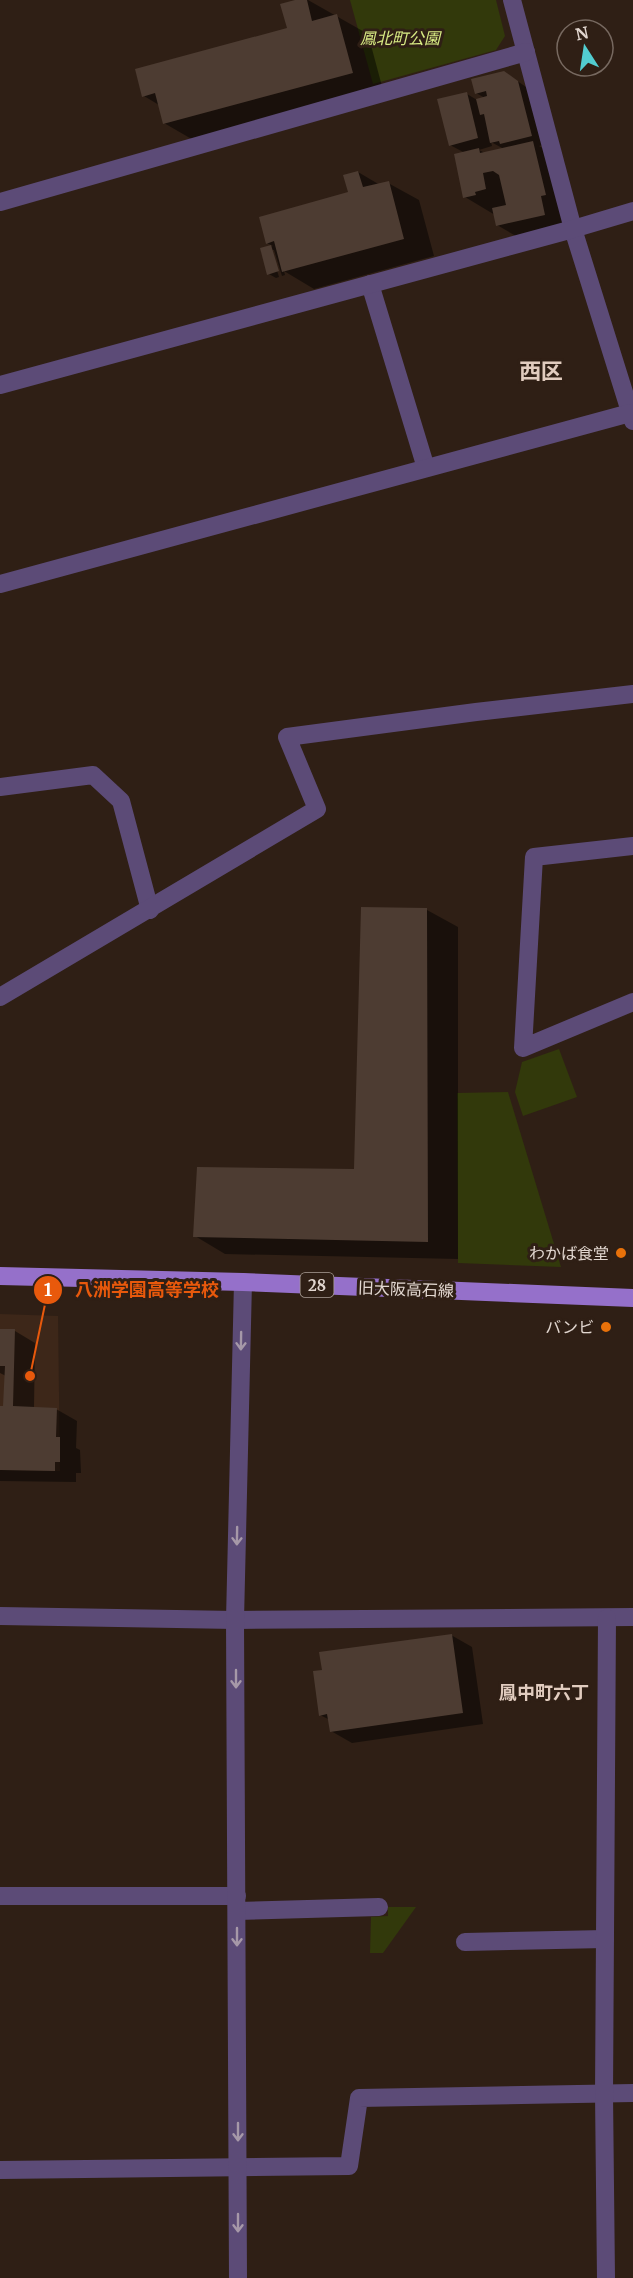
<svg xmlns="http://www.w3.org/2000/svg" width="633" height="2278" viewBox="0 0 633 2278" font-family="Merriweather,'Noto Sans JP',serif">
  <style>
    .built { fill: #3d2719 }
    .green { fill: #32390b }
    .shadow { fill: #0007; fill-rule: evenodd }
    .building { fill: #4d3c32 }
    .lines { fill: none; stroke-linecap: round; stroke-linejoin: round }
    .minor { stroke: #5c4b77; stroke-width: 18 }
    .major { stroke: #9570ca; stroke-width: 18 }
    .oneway { stroke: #a698a8 }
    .food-dot { fill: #e8710a; stroke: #2f1f15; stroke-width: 2 }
    .labels { text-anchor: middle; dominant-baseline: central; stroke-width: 6; stroke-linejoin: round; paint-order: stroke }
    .shield { fill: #2f1f15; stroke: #aca098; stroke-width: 1.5 }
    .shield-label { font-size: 15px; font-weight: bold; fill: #e2d7d0 }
    .park-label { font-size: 16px; font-style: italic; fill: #d8eb84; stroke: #2f1f15 }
    .poi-label { font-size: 16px; fill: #e2d7d0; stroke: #2f1f15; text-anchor: end }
    .street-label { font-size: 16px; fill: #e2d7d0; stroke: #2f1f15 }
    .neighbourhood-label { font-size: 18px; font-weight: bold; fill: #e1ccbf; stroke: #2f1f15 }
    .district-label { font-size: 22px; font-weight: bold; fill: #e1ccbf; stroke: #2f1f15 }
    .leader { fill: none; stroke: #e8590c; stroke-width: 2 }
    .callout-dot { fill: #e8590c; stroke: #2f1f15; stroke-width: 2 }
    .mark-label { font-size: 18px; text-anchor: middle; font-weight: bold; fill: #fff }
    .callout-label { font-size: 18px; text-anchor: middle; font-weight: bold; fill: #e8590c; stroke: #2f1f15; stroke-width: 6; stroke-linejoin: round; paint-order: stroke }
  </style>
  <rect width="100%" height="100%" fill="#2f1f15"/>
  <path class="built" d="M0 1314 58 1316 60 1471 0 1470Z"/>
  <g class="green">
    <path d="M350 0H496L505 36 496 50 373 84Z"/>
    <path d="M559 1049 577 1097 523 1116 515 1092 522 1062Z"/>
    <path d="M508 1092 561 1267 458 1263 457 1093Z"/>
    <path d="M388 1907H416L383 1953H370L371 1917 388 1916Z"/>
  </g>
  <g class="shadow">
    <path d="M301 0H308L368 34 383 90 195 141 164 123 159 105 144 96 289 29Z"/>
    <path d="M504 72 532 91 546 144 539 146 564 160 575 232 528 243 497 225 495 215 465 197V153L450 145 467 94 477 100 485 98 476 93ZM491 142 504 149 485 153 479 150 492 146Z"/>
    <path d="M358 172 380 185 388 183 419 200 434 256 314 289 284 271 285 275 282 276 274 250H271L279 277 276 278 269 274 262 249 273 246 267 243 350 193Z"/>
    <path d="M362 909 427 910 458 927V1259L225 1254 195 1236 355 1171Z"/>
    <path d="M0 1329 15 1331 35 1343 34 1408 56 1409 77 1421 76 1448 80 1450 81 1473H76V1482L0 1481V1407H5L6 1376 0 1373Z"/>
    <path d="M451 1635 472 1647 483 1724 352 1743 331 1731 330 1720 320 1715Z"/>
  </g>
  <g class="building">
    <path d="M295 0H307L312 21 337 14 353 73 163 124 155 93 142 97 135 69 287 28 280 4Z"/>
    <path d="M504 71 518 81 532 136 500 144 499 141 490 143 484 114 480 115 476 99 487 96 486 91 475 94 471 79Z"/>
    <path d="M467 92 478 138 449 146 437 99Z"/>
    <path d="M533 141 546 195 541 196 545 215 496 226 492 208 506 205 499 175 493 171 483 173 486 189 475 192 476 195 463 198 454 154 479 148 480 153Z"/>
    <path d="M358 171 363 187 389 181 404 239 282 272 274 241 266 244 259 217 348 192 343 175Z"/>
    <path d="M271 245 279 271 267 275 260 248Z"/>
    <path d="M361 907 427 908 428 1242 193 1237 197 1167 354 1169Z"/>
    <path d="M0 1329H15L13 1406 57 1408 56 1437H60V1462H55V1471L0 1470V1406H3L5 1366H0Z"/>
    <path d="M452 1634 463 1713 330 1732 327 1714 319 1716 313 1671 322 1670 319 1652Z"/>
  </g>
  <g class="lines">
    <g class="minor">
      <path d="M512 0 573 229 633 421"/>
      <path d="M0 202 526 52"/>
      <path d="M370 284 426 468"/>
      <path d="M0 385 573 229 633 211"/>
      <path d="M0 584 630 413"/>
      <path d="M0 787 93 775 121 801 150 910"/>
      <path d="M633 846 534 857 523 1048 633 1002"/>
      <path d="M0 997 317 809 287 737 476 712 633 694"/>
      <path d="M0 1616 235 1620 633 1617"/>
      <path d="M0 1896H237"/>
      <path d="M237 1911 379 1907"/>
      <path d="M465 1942 605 1939"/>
      <path d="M0 2170 349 2166 359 2098 633 2093"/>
      <path d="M238 2278 235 1620 243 1282"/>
      <path d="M606 2278 604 2094 607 1618"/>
    </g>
    <path class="major" d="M0 1276 243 1282 633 1298"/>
  </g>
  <defs><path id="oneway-shaft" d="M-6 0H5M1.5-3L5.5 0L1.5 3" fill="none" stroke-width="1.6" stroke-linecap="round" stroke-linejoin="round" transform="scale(1.5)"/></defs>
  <g class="oneway">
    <use href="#oneway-shaft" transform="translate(241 1341) rotate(91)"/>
    <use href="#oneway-shaft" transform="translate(237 1536) rotate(91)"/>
    <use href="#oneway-shaft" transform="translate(236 1679) rotate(90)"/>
    <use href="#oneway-shaft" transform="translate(237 1937) rotate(90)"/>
    <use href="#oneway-shaft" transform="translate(238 2132) rotate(90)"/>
    <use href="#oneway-shaft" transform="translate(238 2223) rotate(90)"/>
  </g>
  <g class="food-dot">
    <circle cx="621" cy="1253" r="6"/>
    <circle cx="606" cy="1327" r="6"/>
  </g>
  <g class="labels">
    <rect class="shield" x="300.5" y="1273" width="33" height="24" rx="4.5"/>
    <g class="shield-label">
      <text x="317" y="1285">28</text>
    </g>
    <g class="park-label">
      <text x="400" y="38">鳳北町公園</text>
    </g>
    <g class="poi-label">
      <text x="609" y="1253">わかば食堂</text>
      <text x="594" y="1327">バンビ</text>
    </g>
    <g class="street-label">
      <text transform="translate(406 1289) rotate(2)">旧大阪高石線</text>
    </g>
    <g class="neighbourhood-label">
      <text x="544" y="1692">鳳中町六丁</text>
    </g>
    <g class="district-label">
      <text x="541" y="371">西区</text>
    </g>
  </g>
  <path class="leader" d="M30 1376L48 1290"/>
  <g class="callout-dot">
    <circle cx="30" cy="1376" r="6"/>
    <circle cx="48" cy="1290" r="15"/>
  </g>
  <g class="mark-label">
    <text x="48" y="1296">1</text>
  </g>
  <g class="callout-label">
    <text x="147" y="1296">八洲学園高等学校</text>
  </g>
  <g transform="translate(585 48) rotate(348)"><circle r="28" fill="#2f1f15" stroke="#776960" stroke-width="1.5"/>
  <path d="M0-4.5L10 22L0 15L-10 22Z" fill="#52cdd0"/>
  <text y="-9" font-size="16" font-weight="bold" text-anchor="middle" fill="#e2d7d0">N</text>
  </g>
</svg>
